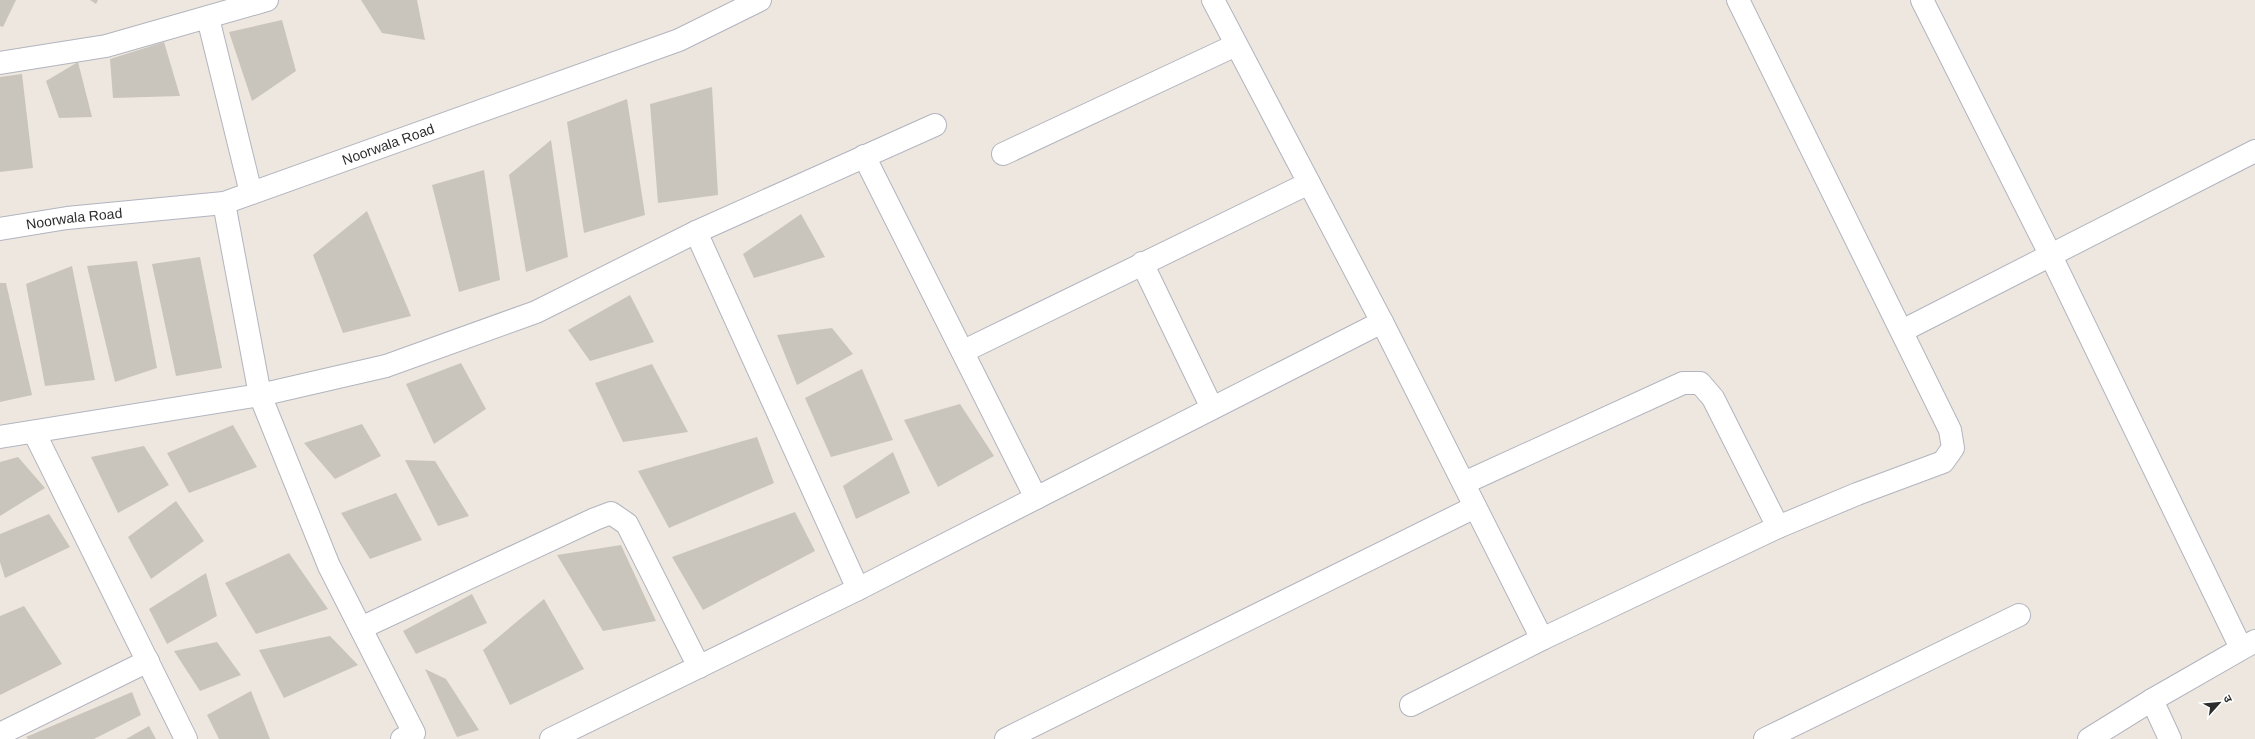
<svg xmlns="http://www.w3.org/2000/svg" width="2255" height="739" viewBox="0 0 2255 739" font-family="Arial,'Noto Sans Devanagari',sans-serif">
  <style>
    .building { fill: #c9c5bd }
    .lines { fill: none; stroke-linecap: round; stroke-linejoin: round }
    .street-casing { stroke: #b2b4bf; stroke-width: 24 }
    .secondary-casing { stroke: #b2b4bf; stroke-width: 24 }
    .street { stroke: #fff; stroke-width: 22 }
    .secondary { stroke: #fff; stroke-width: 22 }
    .labels { text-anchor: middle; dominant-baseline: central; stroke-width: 3; stroke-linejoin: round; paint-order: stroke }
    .street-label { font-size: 14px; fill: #2c2c2c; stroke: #fff }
  </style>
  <rect width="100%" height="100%" fill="#ede7df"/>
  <g class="building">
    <path d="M0 0H16L3 27 0 26Z"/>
    <path d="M90 0H98L96 4Z"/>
    <path d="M361 0H417L425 40 382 33Z"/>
    <path d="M282 20 296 71 252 101 229 32Z"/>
    <path d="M164 42 180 96 113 98 110 59Z"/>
    <path d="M78 62 92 117 59 118 46 81Z"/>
    <path d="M22 74 33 168 0 172V77Z"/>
    <path d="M712 87 718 195 658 203 650 104Z"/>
    <path d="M627 99 645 215 584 233 567 122Z"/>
    <path d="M551 140 568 257 526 272 509 175Z"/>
    <path d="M484 170 500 280 459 292 432 185Z"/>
    <path d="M367 211 411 316 343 333 313 255Z"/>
    <path d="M801 214 825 257 754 278 743 254Z"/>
    <path d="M200 257 222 368 176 376 152 264Z"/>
    <path d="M137 261 157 368 115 382 87 266Z"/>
    <path d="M72 266 95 380 45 386 26 284Z"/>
    <path d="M0 283H6L32 395 0 402Z"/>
    <path d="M630 295 654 342 590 361 568 330Z"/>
    <path d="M832 328 853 354 797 385 777 335Z"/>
    <path d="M461 363 486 409 434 444 406 384Z"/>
    <path d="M652 364 688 432 623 442 595 383Z"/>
    <path d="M862 369 893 440 831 457 805 398Z"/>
    <path d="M960 404 994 456 938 487 904 420Z"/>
    <path d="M362 424 381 456 335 479 304 443Z"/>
    <path d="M233 425 257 467 189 493 167 453Z"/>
    <path d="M757 437 774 483 669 528 638 471Z"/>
    <path d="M144 446 169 485 118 513 91 457Z"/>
    <path d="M893 452 910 493 856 519 843 486Z"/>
    <path d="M18 457 45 488 0 516V462Z"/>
    <path d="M405 460 435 461 469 516 438 526Z"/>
    <path d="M396 493 422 540 370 559 341 513Z"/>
    <path d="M176 501 204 541 151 579 128 537Z"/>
    <path d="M795 512 815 551 703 610 672 557Z"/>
    <path d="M49 514 70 547 5 578 0 562V534Z"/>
    <path d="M621 545 656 621 603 631 557 555Z"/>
    <path d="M289 553 328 609 256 634 225 583Z"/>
    <path d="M206 573 217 616 167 644 149 609Z"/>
    <path d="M472 594 487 623 416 654 403 631Z"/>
    <path d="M544 599 584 669 510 705 483 650Z"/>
    <path d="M24 606 62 664 0 695V616Z"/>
    <path d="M330 636 358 665 284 698 259 650Z"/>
    <path d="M217 642 241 675 200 691 174 651Z"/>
    <path d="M425 669 446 679 479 730 457 737Z"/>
    <path d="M251 691 270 739H219L207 715Z"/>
    <path d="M132 692 141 715 94 739H28L26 737Z"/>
    <path d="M149 726 156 739H126Z"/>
  </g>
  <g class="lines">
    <g class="street-casing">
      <g id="street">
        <path d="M1213 0 1382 322"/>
        <path d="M1922 0 2051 256 2241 648"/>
        <path d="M208 18 251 193"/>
        <path d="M0 63 106 46 267 0"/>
        <path d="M1003 154 1236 45"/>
        <path d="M864 156 1036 498 1382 322 1542 639"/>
        <path d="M224 203 260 395 329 566 414 733 402 739"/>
        <path d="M696 232 858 589"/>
        <path d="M1142 263 1212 408"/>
        <path d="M1902 331 2255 151"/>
        <path d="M964 351 1309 183"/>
        <path d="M34 432 186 739"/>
        <path d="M0 437 260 395 386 366 536 312 696 232 935 125"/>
        <path d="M1464 483 1683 383H1700L1713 398 1778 527"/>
        <path d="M361 628 595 519 611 513 627 524 699 667"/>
        <path d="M2152 700 2170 739"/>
        <path d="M1411 705 1542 639 1778 527 1857 494 1943 462 1953 448 1950 430 1738 0"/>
        <path d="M0 734 148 661"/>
        <path d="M551 739 858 589 1036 498"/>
        <path d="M1006 739 1475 507"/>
        <path d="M1765 739 2019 615"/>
        <path d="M2089 739 2152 700 2255 641"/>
      </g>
    </g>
    <g class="secondary-casing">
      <g id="secondary">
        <path id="s1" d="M0 229 67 218 224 203 679 40 760 0"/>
      </g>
    </g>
    <use href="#street" class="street"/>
    <use href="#secondary" class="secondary"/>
  </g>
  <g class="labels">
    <g class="street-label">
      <text stroke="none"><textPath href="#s1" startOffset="400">Noorwala Road</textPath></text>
      <text stroke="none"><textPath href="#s1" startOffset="75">Noorwala Road</textPath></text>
    </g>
  </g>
  <g transform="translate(2219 703) rotate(63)" stroke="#ffffff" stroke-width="3" paint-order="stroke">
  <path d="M0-3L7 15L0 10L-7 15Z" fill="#2c2c2c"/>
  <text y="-6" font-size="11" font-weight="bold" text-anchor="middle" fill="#2c2c2c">उ</text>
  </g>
</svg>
